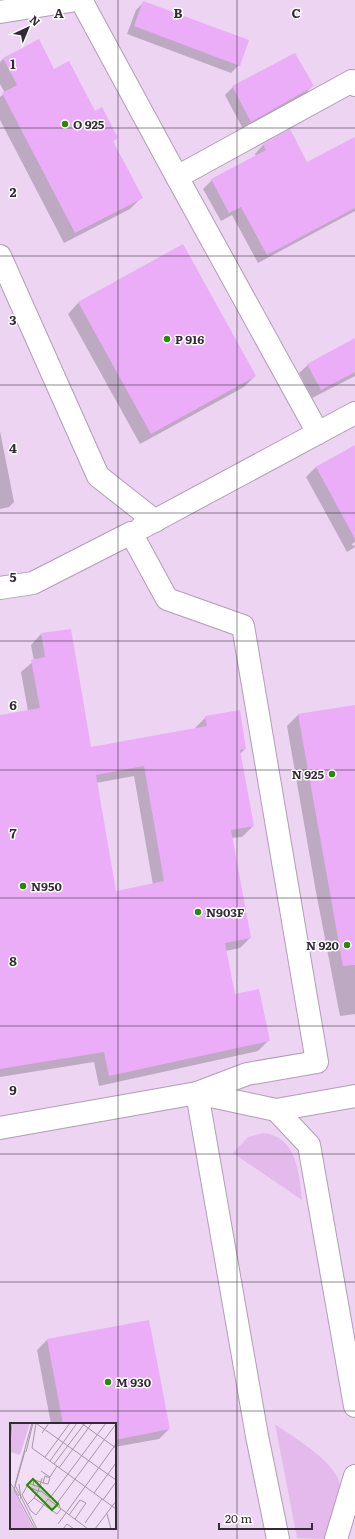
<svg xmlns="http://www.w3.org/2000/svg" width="355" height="1539" viewBox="0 0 355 1539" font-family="Literata,serif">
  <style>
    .built { fill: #edd4f3; fill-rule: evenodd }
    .green { fill: #e4baed }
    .shadow { fill: #0003; fill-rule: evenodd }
    .building { fill: #ebacf8; fill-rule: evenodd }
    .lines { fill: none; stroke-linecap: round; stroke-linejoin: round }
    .minor-casing { stroke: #b09eb4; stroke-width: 24 }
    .minor { stroke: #fff; stroke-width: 22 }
    .grid { fill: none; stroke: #322b34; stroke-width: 1; stroke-opacity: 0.55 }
    .poi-dot { fill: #268b02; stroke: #fff; stroke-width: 1.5 }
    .labels { text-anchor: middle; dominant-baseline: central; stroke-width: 3; stroke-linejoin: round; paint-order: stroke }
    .poi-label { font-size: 12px; font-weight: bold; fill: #322b34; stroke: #fff; text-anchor: start }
    .inset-road { fill: none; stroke: #a596a8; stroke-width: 1 }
    .view { fill: #268b02; fill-opacity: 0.15; stroke: #268b02; stroke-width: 2 }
    .inset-edge { fill: none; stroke: #322b34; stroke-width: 2 }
    .grid-label { font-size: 13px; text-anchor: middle; font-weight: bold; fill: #322b34; stroke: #fff; stroke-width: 3; stroke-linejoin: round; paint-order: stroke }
  </style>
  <rect width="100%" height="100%" fill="#f2def6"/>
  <path class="built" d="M0 0H355V1539H0ZM11 1424H115V1528H11Z"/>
  <g class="green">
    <path d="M263 1133C297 1136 299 1173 302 1200L233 1153 248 1137Z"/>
    <path d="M275 1424C295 1439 341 1463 341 1491 341 1502 331 1527 327 1539L297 1538Z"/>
  </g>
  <g class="shadow">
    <path d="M144 2 239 65 231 73 127 34 136 10Z"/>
    <path d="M3 59 53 70 117 138 112 142 141 198 130 209 64 243 0 120V97L5 93 0 84V62Z"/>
    <path d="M312 86 305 94 243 129 225 95 233 87Z"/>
    <path d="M289 131 307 164 355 138V211L258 263 232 215 221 221 203 189 212 180 256 156 255 154 263 145Z"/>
    <path d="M78 303 255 376 244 387 140 444 68 314Z"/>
    <path d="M355 339V376L312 398 299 373 308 365Z"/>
    <path d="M0 431 14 502 9 507 0 509Z"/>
    <path d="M355 446V542L352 544 353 546 355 545V547L347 552 306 477 316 467Z"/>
    <path d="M41 634 90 748 196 729 195 728 206 717 245 749 240 754 253 826 242 837 231 838 250 938 240 948 226 951 234 995 269 1040 258 1051 99 1086 94 1062 0 1077V716L28 711 21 672 34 661 31 645ZM134 776 153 885 115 892 96 783Z"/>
    <path d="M355 706V1014L340 1016 316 892 287 726 298 715Z"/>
    <path d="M148 1321 169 1429 159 1439 115 1447V1424H51L37 1350 47 1340Z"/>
  </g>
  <g class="building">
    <path d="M143 1 249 40 240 66 134 26Z"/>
    <path d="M39 39 54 69 69 61 95 111 102 107 118 138 113 141 143 198 75 233 2 93 17 85 3 58Z"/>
    <path d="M295 53 314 86 251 122 232 86Z"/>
    <path d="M290 129 307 162 355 137V208L267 255 241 207 229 213 211 179 266 150 263 144Z"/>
    <path d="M183 244 256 376 151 434 78 302Z"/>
    <path d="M355 338V372L321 390 307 364Z"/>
    <path d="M355 445V539L316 467Z"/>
    <path d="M71 629 91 747 207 726 205 716 240 710 246 749 240 750 254 826 231 830 251 938 225 943 235 994 259 989 270 1041 109 1076 104 1052 0 1069V715L40 708 31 660 45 657 41 633ZM144 766 164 881 116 891 96 775Z"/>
    <path d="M355 705V965L343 966 298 714Z"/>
    <path d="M149 1320 170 1429 115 1440V1424H63L47 1339Z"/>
  </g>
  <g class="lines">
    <g class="minor-casing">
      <g id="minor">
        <path d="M81 0 177 177"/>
        <path d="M0 12 77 0"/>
        <path d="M0 256 98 476 155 521"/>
        <path d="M318 433 177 177 352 81 355 85"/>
        <path d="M141 528 355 413"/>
        <path d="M0 588 33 583 131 533 167 599 243 626 317 1062 247 1074 197 1093"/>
        <path d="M197 1093 276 1110 355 1096"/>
        <path d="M276 1110 309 1145 355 1406"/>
        <path d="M0 1128 197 1093 257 1436 278 1539"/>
        <path d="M336 1539 355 1476"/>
      </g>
    </g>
    <use href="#minor" class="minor"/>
  </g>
  <path class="grid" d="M118 0V1539M237 0V1539M0 128H355M0 256H355M0 385H355M0 513H355M0 641H355M0 770H355M0 898H355M0 1026H355M0 1154H355M0 1282H355M0 1411H355"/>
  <g class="poi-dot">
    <circle cx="65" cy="124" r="4"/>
    <circle cx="167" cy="339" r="4"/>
    <circle cx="332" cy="774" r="4"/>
    <circle cx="23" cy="886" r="4"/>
    <circle cx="198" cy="912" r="4"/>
    <circle cx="347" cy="945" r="4"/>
    <circle cx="108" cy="1382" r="4"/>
  </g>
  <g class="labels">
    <g class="poi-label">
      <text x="73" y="124">O 925</text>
      <text x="175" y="339">P 916</text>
      <text x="324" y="774" text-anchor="end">N 925</text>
      <text x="31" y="886">N950</text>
      <text x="206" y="912">N903F</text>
      <text x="339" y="945" text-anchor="end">N 920</text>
      <text x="116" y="1382">M 930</text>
    </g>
  </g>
  <g transform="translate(10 1423)">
    <rect width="106" height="106" fill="#f2def6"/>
    <path d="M3 0H20L10 32 0 29ZM0 61 2 65 24 106H0Z" fill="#e4baed"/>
    <path class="inset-road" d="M22 0 5 62 27 106M26 0 22 25 106 86M71 0 106 25M27 1 106 57M32 10 39 0M0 22 2 0M15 28 4 67 25 106M16 29 23 0M35 34 60 0M40 38 67 0M44 41 75 0M49 45 82 0M31 48 40 54 47 43M1 61 9 73M9 61 11 76M23 62 19 60 17 63 28 68M17 63 12 72 21 88 26 92 38 76 78 106M30 64 23 62 24 57 31 59 32 55M28 68 31 59 33 60 38 61 40 55 35 53 33 60M84 70 106 40M24 75 28 68H31L40 75 96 0M93 77 106 59M17 82 24 75 47 91 51 86M50 85 48 79 106 1M97 91 101 106M59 92 70 77 76 80 65 96M75 100 92 76M48 101 106 21M53 106 57 101 64 106M85 106 106 78"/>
    <path class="view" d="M23 56 48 81 42 87 17 62Z"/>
    <rect width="106" height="106" class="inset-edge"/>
  </g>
  <g class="grid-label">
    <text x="59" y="18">A</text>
    <text x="178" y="18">B</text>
    <text x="296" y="18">C</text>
    <text x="13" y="69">1</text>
    <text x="13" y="197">2</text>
    <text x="13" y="325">3</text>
    <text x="13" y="453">4</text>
    <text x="13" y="582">5</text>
    <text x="13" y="710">6</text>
    <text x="13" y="838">7</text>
    <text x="13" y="966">8</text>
    <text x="13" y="1095">9</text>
  </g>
  <g transform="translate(28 28) rotate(44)" stroke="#ffffff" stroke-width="3" paint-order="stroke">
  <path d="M0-3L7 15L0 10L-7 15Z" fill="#322b34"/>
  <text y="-6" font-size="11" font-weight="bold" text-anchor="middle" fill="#322b34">N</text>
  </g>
  <path d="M219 1523v6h93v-6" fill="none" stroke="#322b34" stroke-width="2"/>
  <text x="225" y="1523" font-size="12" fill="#322b34" stroke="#ffffff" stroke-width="3" paint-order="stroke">20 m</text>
</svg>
